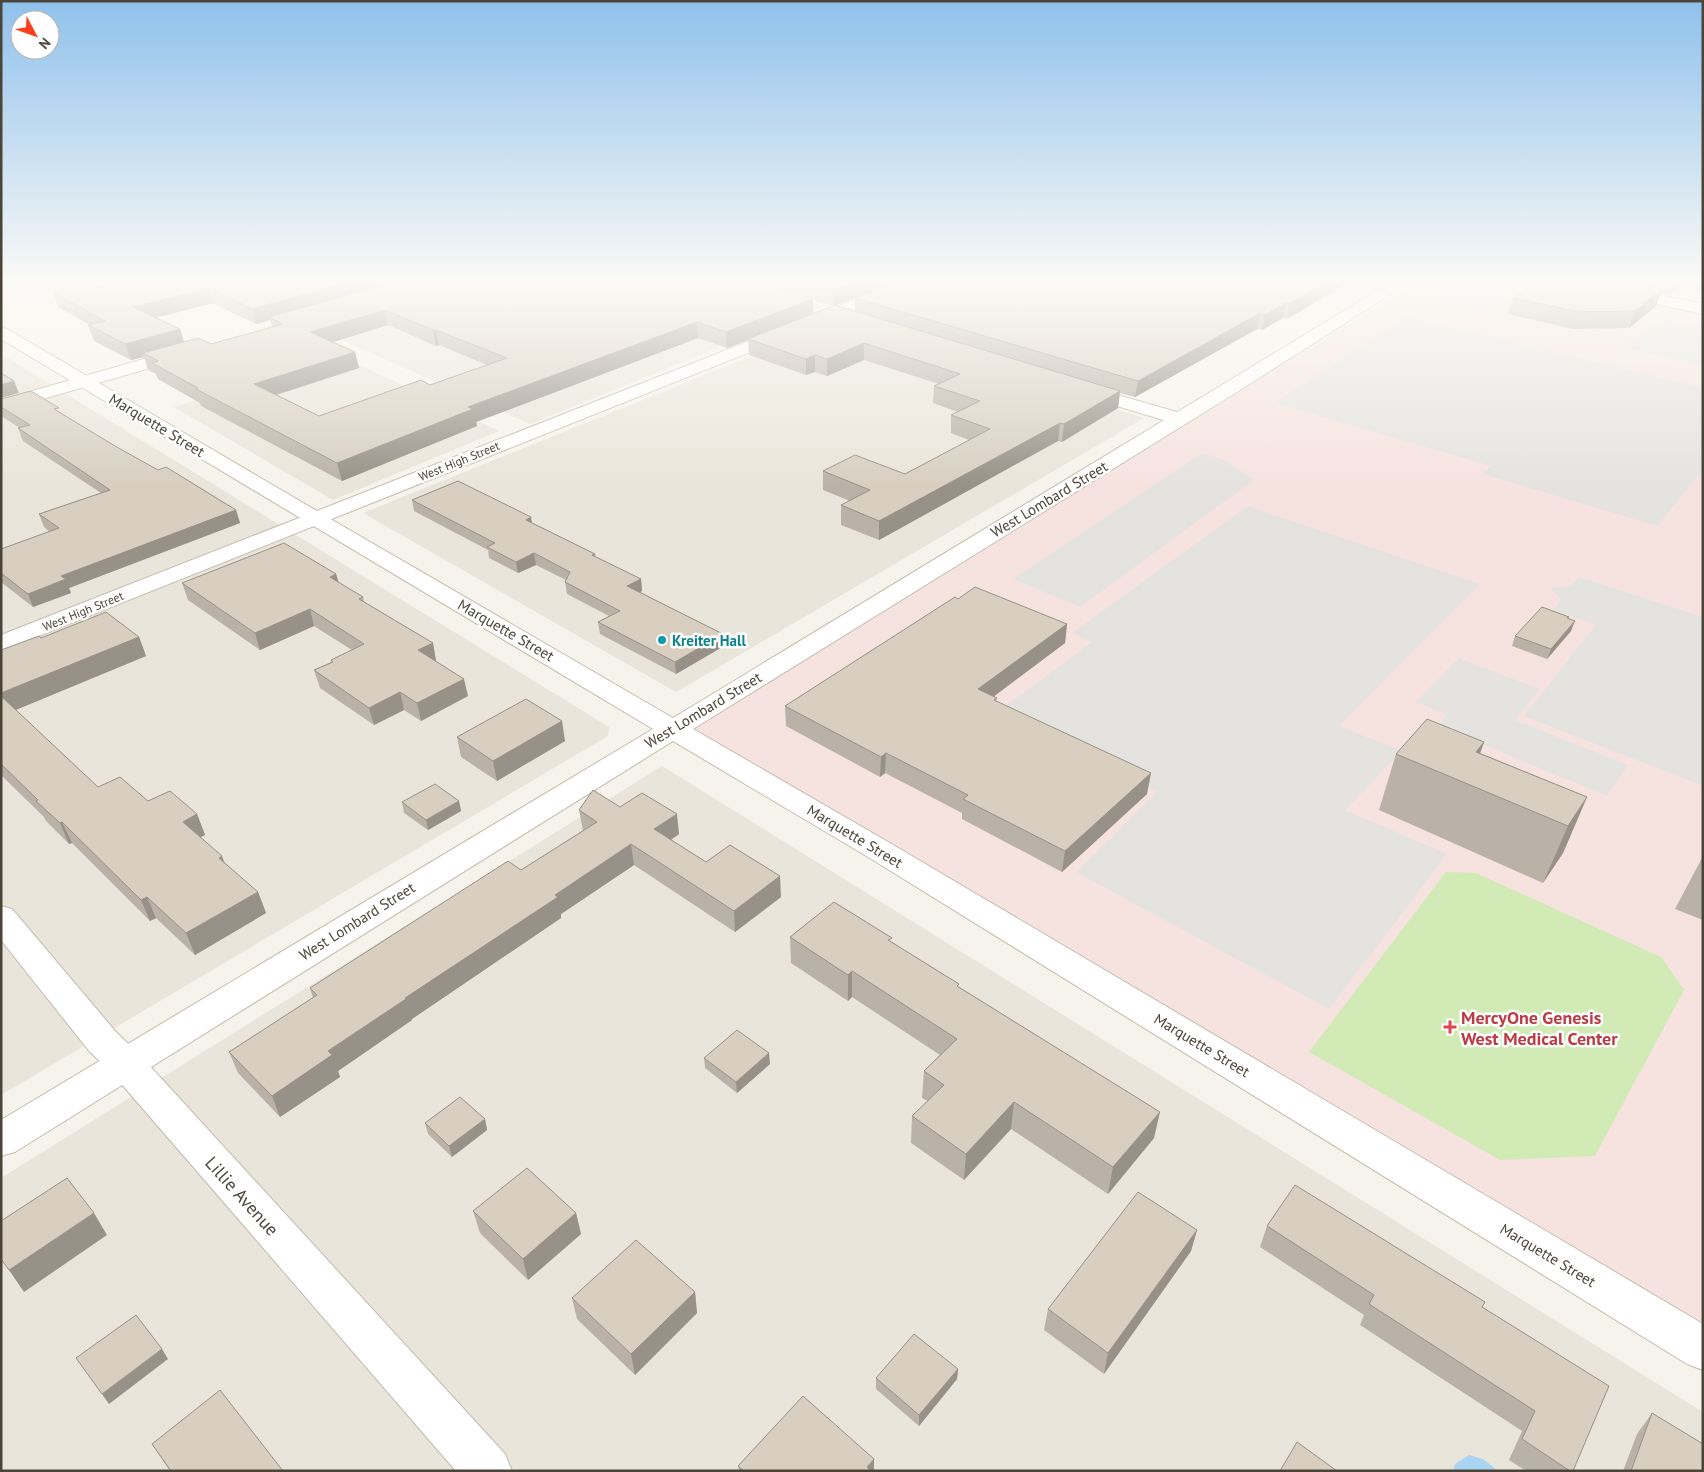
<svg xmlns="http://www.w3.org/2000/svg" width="1704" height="1472" viewBox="0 0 1704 1472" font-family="'PT Sans',sans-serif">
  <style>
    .residential { fill: #eae5da }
    .medical { fill: #f6e3e0 }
    .green { fill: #d2eab5 }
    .parking { fill: #e5e3e0 }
    .water { fill: #a9d4f2 }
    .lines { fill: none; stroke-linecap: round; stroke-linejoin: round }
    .minor-casing { stroke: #c2bbae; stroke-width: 2 }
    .tertiary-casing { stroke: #c2bbae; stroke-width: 2 }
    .minor { fill: #fff; fill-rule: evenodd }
    .tertiary { fill: #fff; fill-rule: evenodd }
    .wall { fill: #bab2a6; fill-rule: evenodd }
    .shaded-wall { fill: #979187 }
    .building { fill: #d8cfc1; stroke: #979187; fill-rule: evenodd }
    .culture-dot { fill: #0f9aa8; stroke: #fff; stroke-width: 2 }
    .health-dot { fill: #e0444e; stroke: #fff; stroke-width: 2 }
    .labels { text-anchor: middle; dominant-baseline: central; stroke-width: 5; stroke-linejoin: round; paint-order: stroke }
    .far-street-label { font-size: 12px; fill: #4b4439; stroke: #fff }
    .street-label { font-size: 15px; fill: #4b4439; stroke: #fff }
    .culture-label { font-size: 15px; font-weight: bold; fill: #0d838f; stroke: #fff; text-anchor: start }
    .near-health-label { font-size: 18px; font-weight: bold; fill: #be3a42; stroke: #fff; text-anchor: start }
    .near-street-label { font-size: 18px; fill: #4b4439; stroke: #fff }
  </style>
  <rect width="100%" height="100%" fill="#f6f3ec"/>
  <g class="residential">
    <path d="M453 280 811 310 530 424 306 324Z"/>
    <path d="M1614 280H1703V300L1613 281Z"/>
    <path d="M838 321 1144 418 676 692 363 513Z"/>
    <path d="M1 354 609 727 608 736 1 1095Z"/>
    <path d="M339 355 499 431 333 500 174 407Z"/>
    <path d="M662 766 1703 1412V1471H1V1178Z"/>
  </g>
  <path class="medical" d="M1421 280H1547L1703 313V1325L691 730Z"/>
  <path class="green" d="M1446 872 1476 873 1661 957 1684 990 1595 1156 1500 1160 1309 1052Z"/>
  <g class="parking">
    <path d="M1468 280H1489L1523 287 1485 313 1434 301Z"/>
    <path d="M1406 317 1703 388V470L1657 526 1483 474 1491 466 1275 403Z"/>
    <path d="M1662 318 1703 327V366L1626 348Z"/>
    <path d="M1202 453 1224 460 1254 480 1080 607 1013 579Z"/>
    <path d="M1248 506 1480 584 1339 726 1402 751 1345 810 1447 854 1329 1009 1076 872 1157 792 1008 721 1004 707 1092 642 1072 633Z"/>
    <path d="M1579 577 1703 617V786L1524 716 1596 625 1553 610 1561 599 1550 588 1570 586Z"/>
    <path d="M1459 658 1540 689 1515 720 1628 765 1607 796 1438 726 1447 715 1416 702Z"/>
  </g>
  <path class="water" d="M1469 1455 1483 1459 1498 1471H1453L1455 1464Z"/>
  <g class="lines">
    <g class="minor-casing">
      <g id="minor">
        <path d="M905 280H926L923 283 1 651V635Z"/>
        <path d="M1561 280H1588L1703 304V314L1568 285 1563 283Z"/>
        <path d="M182 348 188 349 191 353 188 357 1 411V400Z"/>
        <path d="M1083 385 1187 415 1189 419 1187 423 1180 425 1077 394 1074 390 1077 386Z"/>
        <path d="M1 906 12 909 116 1032 138 1053 505 1454 512 1471H456L112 1073 90 1052 1 940Z"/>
      </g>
    </g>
    <g class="tertiary-casing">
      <path id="tertiary" d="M1395 280H1413L1237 392 693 729 895 846 1703 1324V1370L1687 1364 873 860 673 741 15 1152 1 1156V1120L653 729 1 339V327L7 329 322 514 673 718Z"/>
    </g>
    <use href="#minor" class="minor"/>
    <use href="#tertiary" class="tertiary"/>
  </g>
  <g class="wall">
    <path d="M108 280H1352L1287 319 1283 318 1262 330 1257 329 1135 397 1120 393 1118 408 1062 442 1058 441 879 540 841 525V505L850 501 823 490V471L905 474 969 440 951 433V415L958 412 933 403 934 386 939 384 864 360 827 376 815 372 806 375 749 355 748 340 727 348 698 338 476 422 477 426 342 481 201 406 200 403 158 379 156 374 148 370 144 357 131 360 94 341 88 325H90L58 307 53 292 95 288 116 283ZM855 298V311L835 305ZM813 300 833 306 813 314ZM213 303 256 324 270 320 272 327 211 344 184 342 180 329 156 318ZM388 325 436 346 439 345 487 365 430 385 319 416 277 395 359 368 355 352 333 342Z"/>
    <path d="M1540 280H1703V288L1700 291 1679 287 1669 295 1661 293 1656 306 1629 328 1573 329 1508 314 1513 298Z"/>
    <path d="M1 399 60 413 115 446 158 470 236 510 240 523 69 588 71 593 33 607 1 582V549L50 532 44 527 39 514 101 493 23 441 18 428H20L1 416Z"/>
    <path d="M412 500 532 523 595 554 596 557 641 579 642 591 640 592 723 634 724 646 676 674 600 634 598 622 609 616 567 594 565 582 566 580 536 565 518 573 489 558 488 550 414 511Z"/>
    <path d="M336 574 339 583 363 597 364 602 433 643 436 661H435L468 696 421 721 404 710 374 725 320 688 314 670 331 662V660L352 650 314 626 260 650 188 600 182 583Z"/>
    <path d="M958 599 1067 624 1065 643 994 696 997 698 996 701 1147 794 1062 872 962 819V813L885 773 880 777 786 726 785 706Z"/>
    <path d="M1568 619 1571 631 1547 659 1512 646 1515 636Z"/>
    <path d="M139 637 146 656 16 710 98 787 197 814 205 835 201 837 225 864 258 892 266 913 195 955 156 918 150 921 72 843 69 844 46 821 44 817 1 775V650L41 638Z"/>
    <path d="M457 737 565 741 497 781 461 757Z"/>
    <path d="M1484 742 1480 753 1587 797 1563 853 1543 883 1379 810 1396 754Z"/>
    <path d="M459 801 461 811 428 830 404 813 402 802Z"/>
    <path d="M620 807 679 834 671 840 706 862 781 897 735 932 634 865 561 914V918L412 1019V1020L338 1071 340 1077 280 1117 238 1073 229 1052 313 998 310 988 521 870 583 831 579 810Z"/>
    <path d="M1703 856V920L1675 909Z"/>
    <path d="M790 937 892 942 959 987 1154 1138 1108 1194 1011 1129 964 1180 911 1143 912 1116 928 1101 922 1098 924 1071 940 1055 852 997 848 1001 791 963Z"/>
    <path d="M704 1058 770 1064 737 1093 705 1068Z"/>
    <path d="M485 1119 487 1130 452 1157 428 1134 425 1123Z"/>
    <path d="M473 1211 576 1213 581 1234 528 1280 480 1233Z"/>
    <path d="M1267 1226 1482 1307 1573 1471H1526L1509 1460 1522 1431 1360 1325 1364 1315 1260 1247Z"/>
    <path d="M1197 1230 1191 1251 1104 1374 1044 1330 1048 1309Z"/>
    <path d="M695 1292 697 1313 635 1375 577 1319 572 1298Z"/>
    <path d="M958 1369 957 1379 919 1426 876 1389V1378Z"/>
    <path d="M1652 1413 1703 1471H1623L1637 1434Z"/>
    <path d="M152 1444 283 1471H170Z"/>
    <path d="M738 1466 874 1471H739Z"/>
  </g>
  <g class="shaded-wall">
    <path d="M356 280H410L269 317 270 320 256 324 252 309Z"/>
    <path d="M863 280H901L834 306V291Z"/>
    <path d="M1331 280H1352L1287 319 1290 303Z"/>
    <path d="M1675 280H1682L1679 287 1669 295Z"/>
    <path d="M1703 283V288L1700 291Z"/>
    <path d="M209 288 213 303 138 322 133 307Z"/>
    <path d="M1662 289 1656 306 1629 328 1635 311Z"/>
    <path d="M813 299V314L748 339V340L727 348 726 332Z"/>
    <path d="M1286 303 1283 318 1262 330 1265 315Z"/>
    <path d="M385 310 388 325 314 348 310 332Z"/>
    <path d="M1260 313 1257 329 1135 397 1138 381Z"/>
    <path d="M697 322 698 338 476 422 477 426 342 481 337 463 468 407Z"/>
    <path d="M180 329 185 345 143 353 144 357 131 360 125 344Z"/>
    <path d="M433 330H436L439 345 436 346Z"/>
    <path d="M864 343V360L827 376V359Z"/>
    <path d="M355 352 359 368 259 400 254 384Z"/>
    <path d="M815 355V372L806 375V359Z"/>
    <path d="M14 381 19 393 1 398V385Z"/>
    <path d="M1120 391 1118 408 1062 442 1064 424Z"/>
    <path d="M1060 423 1058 441 879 540V521Z"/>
    <path d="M236 510 240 523 69 588 71 593 33 607 28 594 61 576Z"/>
    <path d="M531 517 533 529 526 520Z"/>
    <path d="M534 553 536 565 518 573 516 562Z"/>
    <path d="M336 574 341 591 330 577Z"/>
    <path d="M641 579 642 591 629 598 627 586Z"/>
    <path d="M310 609 314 626 260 650 255 633Z"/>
    <path d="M1575 621 1571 631 1547 659 1551 649Z"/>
    <path d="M1067 624 1065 643 977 709 978 689Z"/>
    <path d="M723 634 724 646 676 674 675 662Z"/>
    <path d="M139 637 146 656 8 713 1 699V693Z"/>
    <path d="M433 643 436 661 422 668 418 650Z"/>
    <path d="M464 679 468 696 421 721 417 703Z"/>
    <path d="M400 692 404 710 374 725 369 708Z"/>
    <path d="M562 721 565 741 497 781 493 761Z"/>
    <path d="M1484 742 1469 785 1476 752Z"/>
    <path d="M886 753 885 773 880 777 881 757Z"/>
    <path d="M1151 773 1147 794 1062 872 1065 851Z"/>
    <path d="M1587 797 1563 853 1543 883 1568 826Z"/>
    <path d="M459 801 461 811 428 830 426 820Z"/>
    <path d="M197 814 205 835 191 842 183 822Z"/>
    <path d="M677 814 679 834 656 850 654 829Z"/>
    <path d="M62 822 72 843 69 844 60 823Z"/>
    <path d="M631 844 634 865 561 914V918L412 1019V1020L338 1071 340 1077 280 1117 272 1096 328 1051 555 895Z"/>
    <path d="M222 856 230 877 219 858Z"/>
    <path d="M780 876 781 897 735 932 734 911Z"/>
    <path d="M258 892 266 913 195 955 186 933Z"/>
    <path d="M147 897 156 918 150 921 141 900Z"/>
    <path d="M852 971V997L848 1001V975Z"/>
    <path d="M769 1053 770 1064 737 1093 736 1082Z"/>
    <path d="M1014 1102 1011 1129 964 1180 966 1154Z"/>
    <path d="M1160 1112 1154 1138 1108 1194 1113 1167Z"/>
    <path d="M485 1119 487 1130 452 1157 449 1146Z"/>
    <path d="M94 1213 107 1235 24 1292 9 1270Z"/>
    <path d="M576 1213 581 1234 528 1280 523 1259Z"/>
    <path d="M1197 1230 1191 1251 1104 1374 1108 1353Z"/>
    <path d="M695 1292 697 1313 635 1375 631 1354Z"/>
    <path d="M162 1349 168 1359 109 1404 102 1394Z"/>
    <path d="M958 1369 957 1379 919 1426V1415Z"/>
    <path d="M874 1459V1471H867V1467Z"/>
  </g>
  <g class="building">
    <path d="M60 280H76L95 288 131 280H356L252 309 209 288 133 307 180 329 125 344 88 325 105 321 53 292Z"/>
    <path d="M401 280H752L813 299 726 332 697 322 468 407 473 409 337 463 196 389 198 388 152 363 158 361 143 353 198 338 211 344 283 324 269 317ZM385 310 433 330H436L507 358 430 385 421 380 319 416 254 384 355 352 310 332Z"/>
    <path d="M796 280H863L834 291Z"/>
    <path d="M900 280H1331L1290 303H1286L1265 315 1260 313 1138 381 855 298Z"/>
    <path d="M1540 280H1615L1662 289 1635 311 1579 312 1513 298Z"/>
    <path d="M835 305 1120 391 1064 424 1060 423 879 521 841 505 870 490 823 471 855 455 905 474 990 429 951 415 980 401 934 386 960 374 864 343 827 359 815 355 806 359 748 339Z"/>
    <path d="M1 373 14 381 1 385Z"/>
    <path d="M31 391 59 408 54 409 115 446 158 470 166 467 236 510 61 576 66 579 28 594 1 573V549L59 528 39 514 110 490 18 428 30 425 1 407V399Z"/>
    <path d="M458 481 531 517 526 520 595 554 592 555 641 579 627 586 723 634 675 662 598 622 620 611 565 582 570 572 534 553 516 562 487 547 495 543 412 500Z"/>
    <path d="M284 543 336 574 330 577 363 597 359 599 433 643 418 650 464 679 417 703 400 692 369 708 314 670 333 662 331 660 364 644 310 609 255 633 182 583Z"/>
    <path d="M975 587 1067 624 978 689 997 698 994 700 1151 773 1065 851 963 799 968 795 886 753 881 757 785 706 955 597 958 599Z"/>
    <path d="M1542 607 1569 617 1567 618 1575 621 1551 649 1515 636Z"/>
    <path d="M106 612 139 637 1 693V650L39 636 41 638Z"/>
    <path d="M1 696 98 787 120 777 148 801 170 791 197 814 183 822 222 856 219 858 258 892 186 933 147 897 141 900 62 822 60 823 36 801 38 800 1 764Z"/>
    <path d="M526 699 562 721 493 761 457 737Z"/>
    <path d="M1427 719 1484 742 1476 752 1587 797 1568 826 1396 754Z"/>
    <path d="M435 784 459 801 426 820 402 802Z"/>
    <path d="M593 790 620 807 642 793 677 814 654 829 706 862 730 845 780 876 734 911 631 844 555 895 558 897 405 998 406 999 328 1051 332 1055 272 1096 229 1052 317 995 310 988 508 861 521 870 597 822 579 810Z"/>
    <path d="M834 902 892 938 888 940 959 984 957 986 1160 1112 1113 1167 1014 1102 966 1154 912 1116 944 1085 924 1071 957 1039 852 971 848 975 790 937Z"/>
    <path d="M737 1030 769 1053 736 1082 704 1058Z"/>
    <path d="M460 1097 485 1119 449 1146 425 1123Z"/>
    <path d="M527 1168 576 1213 523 1259 473 1211Z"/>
    <path d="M67 1178 94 1213 9 1270 1 1259V1221Z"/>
    <path d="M1295 1185 1485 1302 1482 1307 1609 1386 1573 1471H1570L1522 1439 1535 1411 1369 1304 1374 1295 1267 1226Z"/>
    <path d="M1138 1192 1197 1230 1108 1353 1048 1309Z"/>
    <path d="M636 1240 695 1292 631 1354 572 1298Z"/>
    <path d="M136 1315 162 1349 102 1394 76 1358Z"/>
    <path d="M914 1334 958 1369 919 1415 876 1378Z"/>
    <path d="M220 1390 283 1471H171L152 1444Z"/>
    <path d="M803 1396 874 1459 867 1467 871 1471H744L738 1466Z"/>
    <path d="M1652 1413 1703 1444V1471H1631Z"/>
    <path d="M1297 1442 1337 1471H1280Z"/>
  </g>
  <linearGradient id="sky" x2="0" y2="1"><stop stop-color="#8fc1ec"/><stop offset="0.58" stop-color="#fbfaf6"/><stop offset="1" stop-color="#fbfaf6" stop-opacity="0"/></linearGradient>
  <rect width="1704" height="486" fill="url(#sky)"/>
  <circle class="culture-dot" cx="662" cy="640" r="5"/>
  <path class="health-dot" d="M1447.5 1019.5h5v5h5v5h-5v5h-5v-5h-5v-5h5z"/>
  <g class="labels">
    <g class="far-street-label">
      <text transform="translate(459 461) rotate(-22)">West High Street</text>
      <text transform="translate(83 611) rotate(-22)">West High Street</text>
    </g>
    <g class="street-label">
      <text transform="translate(157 425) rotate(31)">Marquette Street</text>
      <text transform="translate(1049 499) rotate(-31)">West Lombard Street</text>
      <text transform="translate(506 630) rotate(30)">Marquette Street</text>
      <text transform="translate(703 710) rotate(-31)">West Lombard Street</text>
      <text transform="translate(855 836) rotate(31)">Marquette Street</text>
      <text transform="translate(357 921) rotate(-32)">West Lombard Street</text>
      <text transform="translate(1202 1045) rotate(31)">Marquette Street</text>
      <text transform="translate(1548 1255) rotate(31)">Marquette Street</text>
    </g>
    <g class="culture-label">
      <text x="672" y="640">Kreiter Hall</text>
    </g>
    <g class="near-health-label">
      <text x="1461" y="1017">MercyOne Genesis<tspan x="1461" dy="21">West Medical Center</tspan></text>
    </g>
    <g class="near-street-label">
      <text transform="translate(242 1196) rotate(48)">Lillie Avenue</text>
    </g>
  </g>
  <rect width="1704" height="1472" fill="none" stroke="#4b4439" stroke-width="5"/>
  <g transform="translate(35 35) rotate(131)"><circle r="24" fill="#ffffff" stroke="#b7b4b0"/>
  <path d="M0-4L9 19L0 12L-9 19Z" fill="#fc3f1d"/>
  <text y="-8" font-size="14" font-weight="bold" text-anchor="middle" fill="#4b4439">N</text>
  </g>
</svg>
